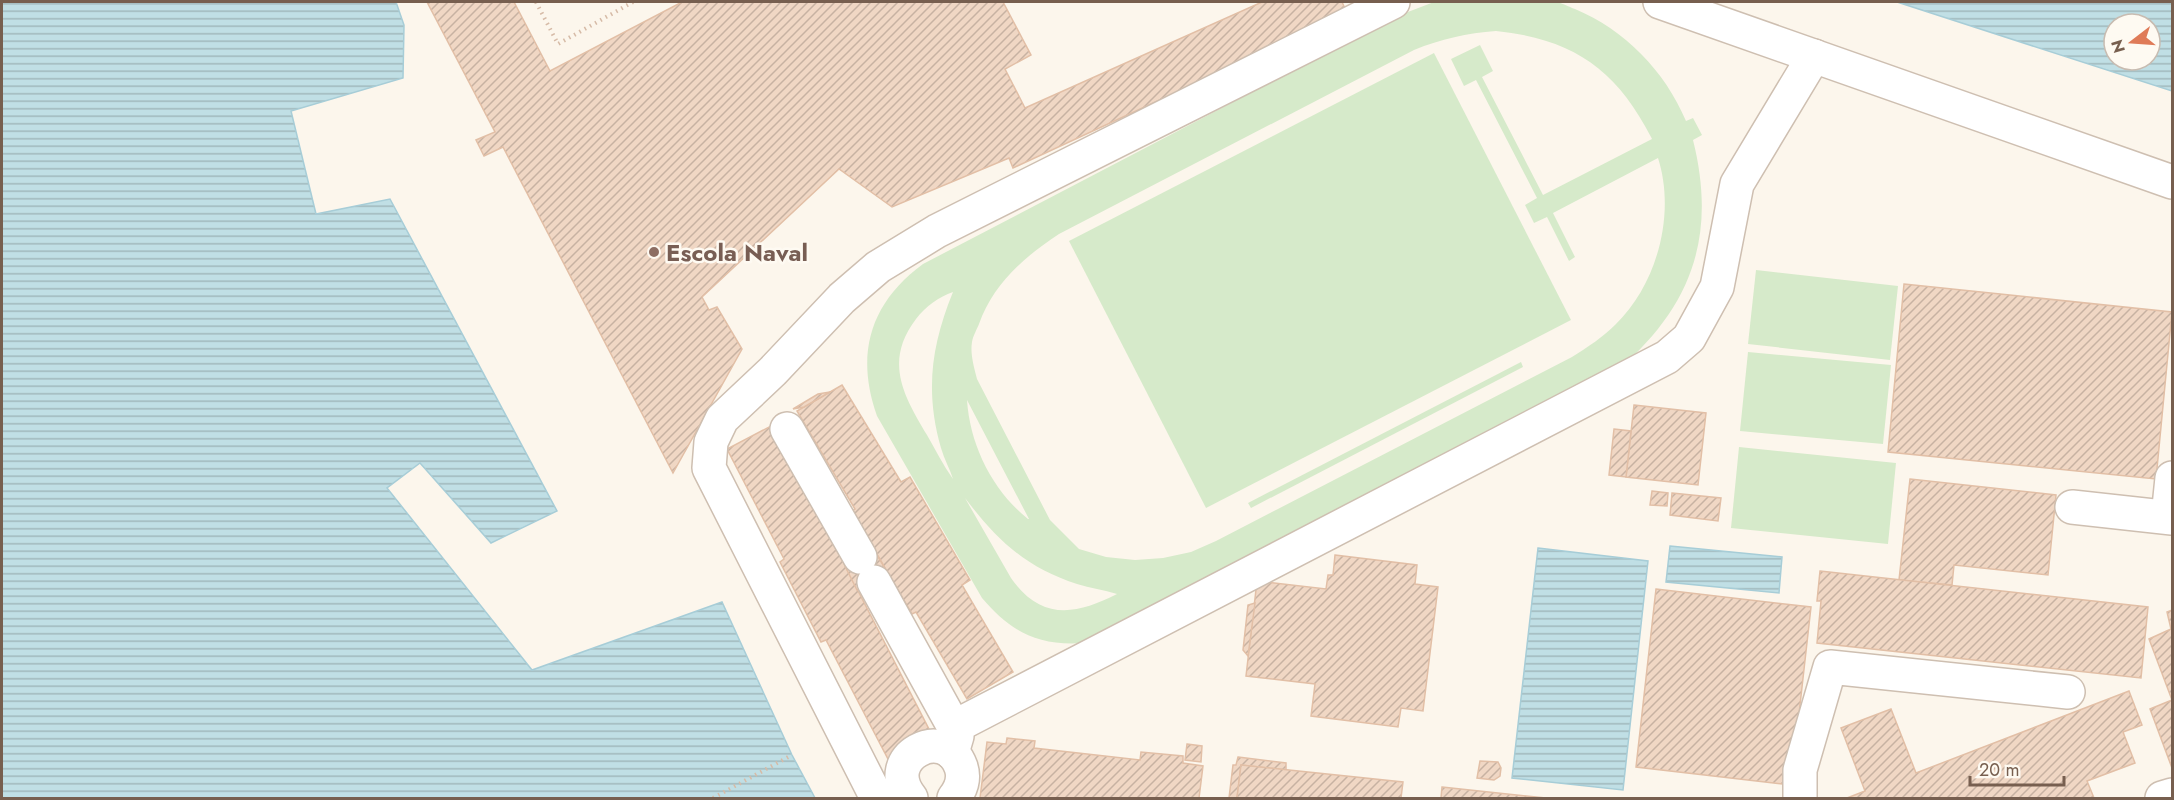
<svg xmlns="http://www.w3.org/2000/svg" width="2174" height="800" viewBox="0 0 2174 800" font-family="Jost,sans-serif">
  <style>
    .pitch { fill: #d6eaca; fill-rule: evenodd }
    .water { fill: url(#water-rules); stroke: #a7cdd7; stroke-width: 1.5; fill-rule: evenodd }
    .building { fill: url(#building-hatch); stroke: #e2bfa6; stroke-width: 1.5 }
    .lines { fill: none; stroke-linecap: round; stroke-linejoin: round }
    .minor-casing { stroke: #cebfb1; stroke-width: 36 }
    .path { stroke: #d6bba7; stroke-width: 4; stroke-dasharray: 1.5 4.5; stroke-linecap: butt }
    .minor { stroke: #fff; stroke-width: 33 }
    .education-dot { fill: #8d6e63; stroke: #fefaf2; stroke-width: 2 }
    .labels { text-anchor: middle; dominant-baseline: central; stroke-width: 5; stroke-linejoin: round; paint-order: stroke }
    .education-label { font-size: 24px; font-weight: bold; fill: #785e54; stroke: #fefaf2; text-anchor: start }
  </style>
  <defs>
    <pattern id="water-rules" width="6" height="5" patternUnits="userSpaceOnUse" patternTransform="scale(1.5)"><rect width="6" height="5" fill="#c0dfe5"/><path d="M0 2.5h6" fill="none" stroke="#a1b8bc"/></pattern>
    <pattern id="building-hatch" width="6" height="6" patternUnits="userSpaceOnUse" patternTransform="scale(1.5)"><rect width="6" height="6" fill="#f0d7c4"/><path d="M-1 1l2-2M0 6l6-6M5 7l2-2" fill="none" stroke="#c7b2a2"/></pattern>
  </defs>
  <rect width="100%" height="100%" fill="#fcf6ec"/>
  <g class="pitch">
    <path d="M1434 2C1472 2 1516 0 1554 2 1561 2 1569 7 1575 9 1625 30 1665 71 1686 121L1693 118 1702 135 1693 140C1717 236 1692 306 1618 370L1083 643C1038 646 1011 632 982 598L877 416C855 354 870 303 923 264L1400 15ZM1496 31C1573 39 1616 69 1651 137L1652 139 1543 195 1482 77 1493 71 1480 45 1451 59 1464 86 1476 80 1537 198 1525 205 1534 223 1547 217 1569 261 1575 257 1553 213 1658 158C1676 214 1657 284 1616 324 1603 337 1588 347 1572 357L1216 541 1191 552 1163 558 1135 560 1106 557 1079 549 1050 520 977 379C974 367 970 354 972 342 973 336 977 329 979 324 993 284 1024 257 1059 234L1414 50C1441 39 1467 33 1496 31ZM953 292C931 346 925 392 941 448 944 459 950 469 953 479 943 465 935 449 927 435 903 395 884 361 916 319 926 306 939 297 953 292ZM967 400 1029 519H1028C993 491 970 446 967 400ZM965 498C996 539 1026 568 1077 584 1090 588 1104 590 1117 594 1076 615 1041 621 1011 578Z"/>
    <path d="M1434 53 1571 320 1206 508 1069 241Z"/>
    <path d="M1756 270 1898 286 1890 360 1748 344Z"/>
    <path d="M1748 352 1891 365 1883 444 1740 431Z"/>
    <path d="M1521 362 1523 367 1251 508 1248 503Z"/>
    <path d="M1739 447 1896 463 1888 544 1731 528Z"/>
  </g>
  <g class="water">
    <path d="M2 2H396L404 25 403 78 291 111 316 214 390 199 557 511 491 543 420 463 387 488 532 670 722 602 792 755 815 798H2Z"/>
    <path d="M1897 2H2172V91ZM2114 24H2150V60H2114Z"/>
    <path d="M1670 546 1782 557 1779 593 1666 582Z"/>
    <path d="M1538 548 1648 561 1623 790 1512 778Z"/>
  </g>
  <g class="building">
    <path d="M427 2H514L550 71 682 2H1003L1031 55 1005 69 1025 108 1262 2H1342L1347 13 1013 168 1009 158 892 207 839 169 702 297 709 310 717 307 742 349 673 473 503 147 484 156 476 140 495 132Z"/>
    <path d="M1904 284 2172 312 2156 479 1888 452Z"/>
    <path d="M842 385 901 482 910 477 970 580 962 585 1013 672 967 699 916 612 912 614 889 575 852 511 855 509 797 411Z"/>
    <path d="M830 392 804 407 793 409 818 394Z"/>
    <path d="M1634 405 1706 413 1698 485 1626 477Z"/>
    <path d="M773 425 933 737 888 759 826 640 821 642 780 562 784 559 727 449Z"/>
    <path d="M1614 429 1631 431 1626 477 1609 475Z"/>
    <path d="M1910 479 2056 495 2048 575 1954 565 1952 585 1899 580Z"/>
    <path d="M1652 491 1668 493 1667 506 1650 505Z"/>
    <path d="M1672 493 1721 498 1718 521 1670 515Z"/>
    <path d="M874 550 889 575 857 590 845 566Z"/>
    <path d="M1335 555 1417 565 1415 584 1438 587 1423 711 1401 708 1398 727 1311 716 1315 684 1246 676 1257 581 1326 589 1328 575H1333Z"/>
    <path d="M1820 571 2148 607 2141 678 1817 643 1821 601H1817Z"/>
    <path d="M1656 589 1811 607 1791 785 1636 767Z"/>
    <path d="M1255 603 1248 656 1243 650 1248 605Z"/>
    <path d="M2172 610V768L2150 709 2172 700 2149 639 2171 629 2167 612Z"/>
    <path d="M2129 691 2142 725 2123 732 2135 763 2087 781 2094 798H1847L1865 791 1841 728 1891 709 1916 773Z"/>
    <path d="M1007 738 1035 741 1034 748 1140 760 1141 752 1183 756V763L1203 766 1199 798H980L987 742 1006 744Z"/>
    <path d="M1187 744 1202 746 1201 762 1185 760Z"/>
    <path d="M1238 757 1286 763V770L1241 765 1237 798H1229L1233 765H1236Z"/>
    <path d="M1480 761 1498 762 1501 768 1500 776 1494 780 1477 778Z"/>
    <path d="M1241 765 1403 782 1401 798H1237Z"/>
    <path d="M1442 787 1546 798H1441Z"/>
  </g>
  <g class="lines">
    <g class="minor-casing">
      <g id="minor">
        <path d="M1660 2 2172 182"/>
        <path d="M787 429 860 557"/>
        <path d="M2072 507 2172 518"/>
        <path d="M2168 517 2172 478"/>
        <path d="M874 582 954 727 957 736 952 753"/>
        <path d="M954 727 1667 357 1689 338 1717 287 1737 184 1814 56"/>
        <path d="M877 798 709 468 711 442 722 419 773 371 842 298 878 267 937 231 1393 2"/>
        <path d="M911 798C878 758 945 722 961 767 965 779 961 789 954 798"/>
        <path d="M1800 798V770L1830 667 2068 692"/>
        <path d="M2162 798 2172 795"/>
      </g>
    </g>
    <g class="path">
      <path d="M536 2 558 44 633 2"/>
      <path d="M713 798 792 755"/>
    </g>
    <use href="#minor" class="minor"/>
  </g>
  <circle class="education-dot" cx="654" cy="252" r="6"/>
  <g class="labels">
    <g class="education-label">
      <text x="666" y="252">Escola Naval</text>
    </g>
  </g>
  <rect width="2174" height="800" fill="none" stroke="#775f4f" stroke-width="6"/>
  <g transform="translate(2132 42) rotate(253)"><circle r="28" fill="#fefaf2" stroke="#c8bcb1" stroke-width="1.5"/>
  <path d="M0-4.5L10 22L0 15L-10 22Z" fill="#df7b58"/>
  <text y="-9" font-size="16" font-weight="bold" text-anchor="middle" fill="#775f4f">N</text>
  </g>
  <path d="M1970 776v9h94v-9" fill="none" stroke="#775f4f" stroke-width="3"/>
  <text x="1979" y="776" font-size="18" fill="#775f4f" stroke="#fefaf2" stroke-width="4.5" paint-order="stroke">20 m</text>
</svg>
